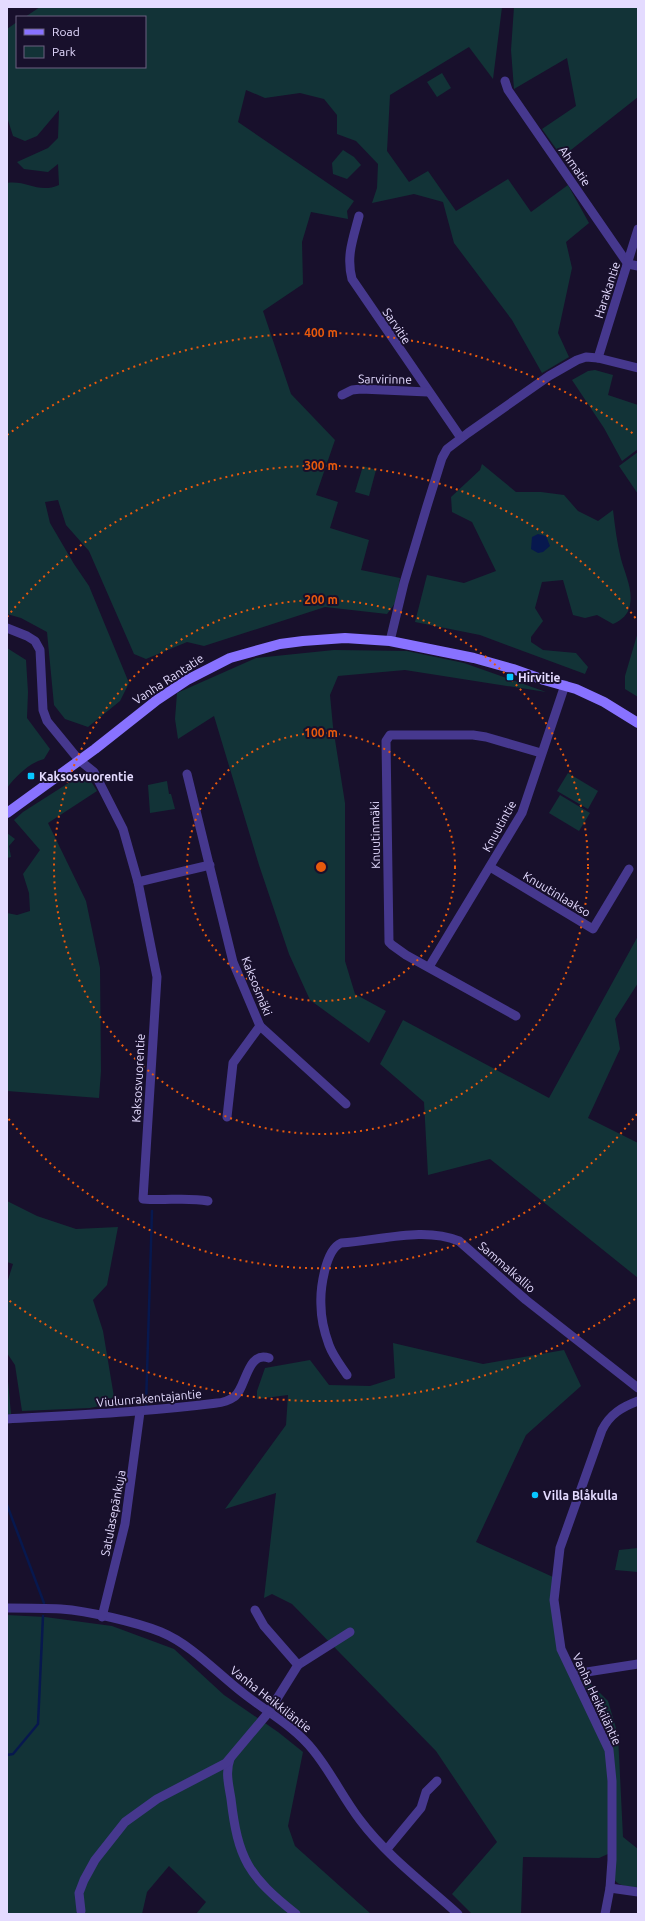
<svg xmlns="http://www.w3.org/2000/svg" width="645" height="1921" viewBox="0 0 645 1921" font-family="Ubuntu,sans-serif">
  <style>
    .green { fill: #123337 }
    .water { fill: #07184e }
    .lines { fill: none; stroke-linecap: round; stroke-linejoin: round }
    .stream { stroke: #07184e; stroke-width: 2.5 }
    .street { stroke: #46388e; stroke-width: 9 }
    .secondary { stroke: #8872ff; stroke-width: 10 }
    .ring { fill: none; stroke: #e8590c; stroke-width: 2; stroke-dasharray: 2 4 }
    .poi-dot { fill: #07c6ff; stroke: #18102c; stroke-width: 1.5 }
    .labels { text-anchor: middle; dominant-baseline: central; stroke-width: 4; stroke-linejoin: round; paint-order: stroke }
    .street-label { font-size: 12px; fill: #e4dbff; stroke: #18102c }
    .poi-label { font-size: 12px; font-weight: bold; fill: #e4dbff; stroke: #18102c; text-anchor: start }
    .centre { fill: #e8590c; stroke: #18102c; stroke-width: 2 }
    .ring-label { font-size: 12px; text-anchor: middle; font-weight: bold; fill: #e8590c; stroke: #18102c; stroke-width: 4; stroke-linejoin: round; paint-order: stroke }
  </style>
  <rect width="100%" height="100%" fill="#18102c"/>
  <g class="green">
    <path d="M40 7H502L493 79 469 47 390 95 387 151 409 182 428 171 456 211 508 179 531 212 568 185 589 223 566 242 572 268 558 333 569 357 542 373 512 320 454 243 443 202 414 194 372 203 377 188 378 164 356 141 337 134V115L324 99 300 93 265 98 246 90 238 122 354 201 347 211 348 219 311 212 302 242 303 284 263 311 291 394 335 440 316 495 338 502 330 528 369 540 361 570 400 578 396 602 387 614 325 607 204 646 187 642 146 659 134 654 89 551 66 525 58 500 45 502 50 523 74 564 89 586 129 683 120 701 88 727 65 719 54 705 47 632 21 618 7 614V183C27 180 38 194 59 185L58 164 48 172 24 169 17 162 48 148 58 138 59 110 37 136 25 141 13 136 7 117V29L17 22V67H145V17H25Z"/>
    <path d="M514 7H638V97L562 157 542 129 576 106 567 58 514 89 511 50Z"/>
    <path d="M442 73 451 88 437 97 427 82Z"/>
    <path d="M343 150 354 157 361 165 347 179 333 174 332 163Z"/>
    <path d="M595 370 613 375 608 395 638 405V449L622 461 604 428 572 380 588 371Z"/>
    <path d="M638 452V494L619 466Z"/>
    <path d="M482 464 516 492H541L564 495 578 511 598 521 613 510C615 527 617 543 621 559 625 574 633 589 630 605 628 615 622 620 613 624L597 615 585 618 573 615 563 580 542 582 535 608 543 621 531 637V642L543 650 576 653 588 667 585 674 480 635 415 622 427 575 464 583 496 571 472 522 452 512 451 497 480 470Z"/>
    <path d="M363 466 376 470 369 496 355 492Z"/>
    <path d="M638 632V697L625 689V676Z"/>
    <path d="M7 648 26 660 28 692 27 718 50 749 44 759C29 763 16 776 7 788Z"/>
    <path d="M334 650 407 651 464 663 546 692 405 670 338 676 330 695 333 727 345 803V961L355 994 386 1011 369 1043 310 1000 289 954 259 865 214 716 178 739 175 719 177 693 256 658Z"/>
    <path d="M568 773 598 791 588 809 557 791Z"/>
    <path d="M81 775H87L97 791 48 823 86 901 100 968 101 1071 99 1098 7 1091V913L17 915 30 911 29 893 23 874 40 850 14 820 23 812Z"/>
    <path d="M167 781 169 794H171L175 809 150 813 148 785Z"/>
    <path d="M560 795 590 813 579 831 549 813Z"/>
    <path d="M7 833 15 839 9 846 11 857 7 858Z"/>
    <path d="M638 936V983L615 1019 620 1049 588 1118 638 1143V1278L490 1159 428 1175 424 1102 380 1064 403 1020 549 1098Z"/>
    <path d="M7 1201 37 1216 76 1229 118 1227 107 1285 93 1300 103 1331 115 1403 90 1408 22 1411 15 1365 7 1353V1283L13 1264 7 1262Z"/>
    <path d="M393 1343 483 1364 564 1350 581 1386 526 1435 476 1542 553 1577 554 1630 604 1744 609 1777 608 1854 599 1858 523 1857 521 1914H472L452 1894 497 1842 436 1751 292 1604 272 1594 264 1598 276 1493 225 1509 286 1425 288 1395 257 1399V1391L265 1368 310 1360 329 1385 370 1386 395 1378Z"/>
    <path d="M7 1370 11 1414 7 1415Z"/>
    <path d="M638 1548V1572L615 1570 619 1550Z"/>
    <path d="M7 1615 45 1617 112 1626 174 1649 224 1695 278 1732 303 1752 288 1826 295 1846 371 1914H196L206 1902 169 1866 147 1892 142 1914H7Z"/>
    <path d="M574 1667 608 1701 618 1735 623 1837 638 1849V1887C630 1887 619 1887 614 1879L613 1748 605 1725Z"/>
  </g>
  <path class="water" d="M538 534 546 536 550 546 543 552 538 553 531 549 532 537Z"/>
  <g class="lines">
    <g class="stream">
      <path d="M146 1405 152 1211"/>
      <path d="M7 1505 44 1603"/>
      <path d="M7 1755 13 1754 38 1724 43 1616"/>
    </g>
    <g class="street">
      <path d="M505 81 508 90 628 264 638 266"/>
      <path d="M359 216C353 239 346 256 352 279L461 438"/>
      <path d="M598 358 638 229"/>
      <path d="M342 395 352 390 361 389 428 392"/>
      <path d="M7 628 27 636 35 641 40 650 43 710 47 721 79 760 94 772 123 829 138 882 157 977 143 1199C165 1201 187 1197 208 1201"/>
      <path d="M390 641 404 583 427 506 442 458 447 449 468 433 549 376 577 360 586 357 598 358 638 368"/>
      <path d="M187 774 233 962 260 1026 346 1104"/>
      <path d="M490 867 593 929 629 869"/>
      <path d="M138 882 210 865"/>
      <path d="M429 967 522 813 565 685"/>
      <path d="M516 1016 406 955 392 945 389 942 386 741 390 735H473L486 737 541 753"/>
      <path d="M227 1117 233 1063 260 1026"/>
      <path d="M347 1375C341 1366 333 1356 329 1345 325 1334 321 1318 321 1306 320 1290 325 1250 341 1243 379 1241 423 1226 459 1241L526 1300 638 1388"/>
      <path d="M7 1419C77 1415 147 1412 217 1403 222 1403 230 1400 234 1397 246 1389 247 1350 269 1358"/>
      <path d="M7 1608C25 1608 43 1608 61 1609 88 1611 136 1622 161 1632 192 1645 217 1673 243 1693 267 1712 294 1726 313 1750 331 1772 343 1798 360 1820 387 1856 425 1884 458 1914"/>
      <path d="M102 1617 125 1524 140 1412"/>
      <path d="M298 1665 350 1632"/>
      <path d="M574 1674 638 1664"/>
      <path d="M230 1759C225 1772 229 1786 231 1799 238 1859 248 1876 296 1914"/>
      <path d="M387 1849 421 1808 426 1792 437 1781"/>
      <path d="M610 1888 638 1892"/>
      <path d="M81 1911 79 1893 84 1880 95 1860 125 1822 157 1799 226 1763 268 1713 298 1665 264 1626 255 1610"/>
      <path d="M605 1914 610 1888 612 1860V1781L609 1750 561 1649 554 1600 560 1548 602 1430C610 1414 622 1407 638 1401"/>
    </g>
    <path class="secondary" d="M7 813 95 749 157 700 187 680 230 658 280 644 303 641 345 638 390 641 474 658 513 669 544 680 576 689 604 702 638 723"/>
  </g>
  <g class="ring">
    <circle cx="321" cy="867" r="134"/>
    <circle cx="321" cy="867" r="267"/>
    <path d="M637 1114A401 401 0 0 1 7 1117M7 617A401 401 0 0 1 637 620"/>
    <path d="M635 1299A534 534 0 0 1 7 1299M7 435A534 534 0 0 1 635 435"/>
  </g>
  <g class="poi-dot">
    <rect x="506" y="673" width="8" height="8" rx="2"/>
    <rect x="27" y="772" width="8" height="8" rx="2"/>
    <circle cx="535" cy="1495" r="4"/>
  </g>
  <g class="labels">
    <g class="street-label">
      <text transform="translate(575 166) rotate(55)">Ahmatie</text>
      <text transform="translate(607 290) rotate(-72)">Harakantie</text>
      <text transform="translate(397 326) rotate(56)">Sarvitie</text>
      <text transform="translate(385 379) rotate(1)">Sarvirinne</text>
      <text transform="translate(168 679) rotate(-33)">Vanha Rantatie</text>
      <text transform="translate(499 826) rotate(-61)">Knuutintie</text>
      <text transform="translate(375 835) rotate(-91)">Knuutinmäki</text>
      <text transform="translate(557 894) rotate(31)">Knuutinlaakso</text>
      <text transform="translate(257 986) rotate(68)">Kaksosmäki</text>
      <text transform="translate(138 1078) rotate(-87)">Kaksosvuorentie</text>
      <text transform="translate(507 1267) rotate(41)">Sammalkallio</text>
      <text transform="translate(149 1398) rotate(-5)">Viulunrakentajantie</text>
      <text transform="translate(113 1513) rotate(-79)">Satulasepänkuja</text>
      <text transform="translate(271 1699) rotate(38)">Vanha Heikkiläntie</text>
      <text transform="translate(597 1699) rotate(65)">Vanha Heikkiläntie</text>
    </g>
    <g class="poi-label">
      <text x="518" y="677">Hirvitie</text>
      <text x="39" y="776">Kaksosvuorentie</text>
      <text x="543" y="1495">Villa Blåkulla</text>
    </g>
  </g>
  <circle cx="321" cy="867" r="6" class="centre"/>
  <g class="ring-label">
    <text x="321" y="337">400 m</text>
    <text x="321" y="470">300 m</text>
    <text x="321" y="604">200 m</text>
    <text x="321" y="737">100 m</text>
  </g>
  <rect width="645" height="1921" fill="none" stroke="#e4dbff" stroke-width="16"/>
  <rect x="16" y="16" width="130" height="52" fill="#18102c" stroke="#6a6180"/>
  <rect x="24" y="29" width="20" height="6" fill="#8872ff" stroke="#6a6180"/>
  <text x="52" y="36" font-size="12" fill="#e4dbff">Road</text>
  <rect x="24" y="46" width="20" height="12" fill="#123337" stroke="#6a6180"/>
  <text x="52" y="56" font-size="12" fill="#e4dbff">Park</text>
</svg>
